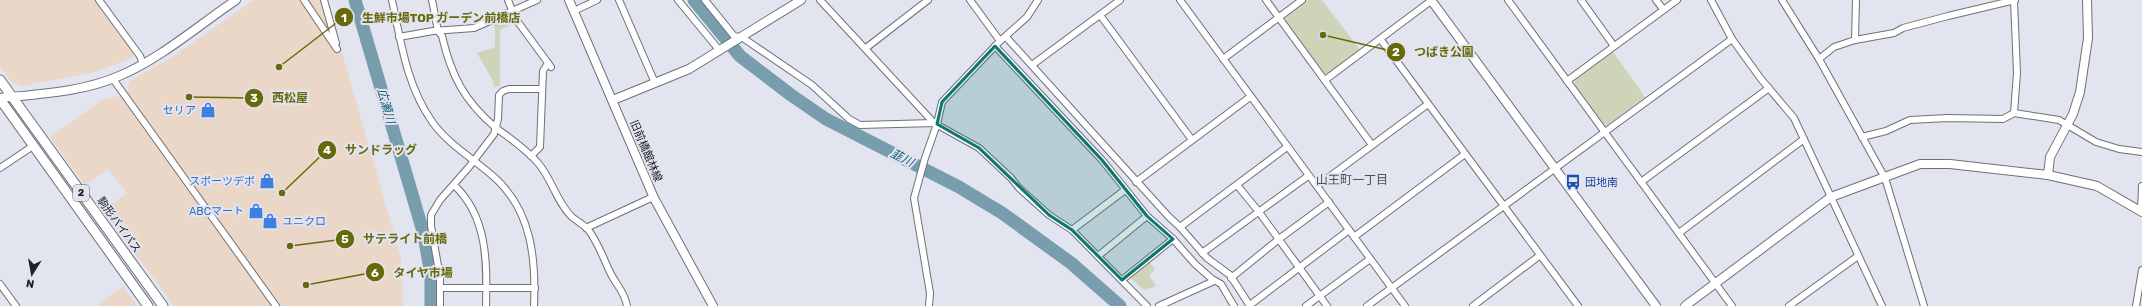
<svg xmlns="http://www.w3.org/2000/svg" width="2142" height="306" viewBox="0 0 2142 306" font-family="Rubik,'Noto Sans JP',sans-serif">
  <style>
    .commercial { fill: #ead7c7 }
    .green { fill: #ced4b8 }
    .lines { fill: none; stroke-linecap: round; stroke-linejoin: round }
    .river { stroke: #789dac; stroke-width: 13 }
    .street-casing { stroke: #6e707a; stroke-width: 8 }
    .secondary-casing { stroke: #6e707a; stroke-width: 10 }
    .primary-casing { stroke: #6e707a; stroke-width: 11 }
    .street { stroke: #fff; stroke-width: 6 }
    .secondary { stroke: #fff; stroke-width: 8 }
    .primary { stroke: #fff; stroke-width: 9 }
    .marked { fill: #0f766e; fill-opacity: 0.2; stroke: #0f766e; stroke-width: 3; stroke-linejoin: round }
    .labels { text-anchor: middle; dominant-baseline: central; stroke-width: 4; stroke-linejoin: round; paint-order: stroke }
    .shield { fill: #e2e4f0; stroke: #5a5c62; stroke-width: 1 }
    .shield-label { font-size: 10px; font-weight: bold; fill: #202125 }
    .shop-label { font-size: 11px; fill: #366cbe; stroke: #e2e4f0; text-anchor: end }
    .street-label { font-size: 11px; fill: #202125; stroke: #e2e4f0 }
    .transit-label { font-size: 11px; fill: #164399; stroke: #e2e4f0; text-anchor: start }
    .water-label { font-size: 12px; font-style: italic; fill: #145d73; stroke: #e2e4f0 }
    .neighbourhood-label { font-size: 12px; fill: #4d4f59; stroke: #e2e4f0 }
    .leader { fill: none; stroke: #676a0b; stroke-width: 1.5 }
    .callout-dot { fill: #676a0b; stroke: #e2e4f0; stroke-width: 1.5 }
    .mark-label { font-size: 12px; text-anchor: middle; font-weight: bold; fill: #fff }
    .callout-label { font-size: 12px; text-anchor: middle; font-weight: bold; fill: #676a0b; stroke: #e2e4f0; stroke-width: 4; stroke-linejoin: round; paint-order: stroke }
  </style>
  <rect width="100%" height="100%" fill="#e2e4f0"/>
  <g class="commercial">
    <path d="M0 0H94L134 54 132 58 95 72 21 86 11 81 0 66Z"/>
    <path d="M254 0H327L401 258 403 306H174L103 210 127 193 108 169 85 185 50 137 104 99 119 96 128 90 130 81 172 57Z"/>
    <path d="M123 286 137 306H97Z"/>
  </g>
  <g class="green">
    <path d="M1308 0H1322L1360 50 1328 74 1324 73 1286 20V15Z"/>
    <path d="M506 17 512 19 514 23 500 30V86L494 87 493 81 477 53 495 47V27L491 24Z"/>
    <path d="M1613 52 1645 97 1607 125 1603 124 1575 85V79Z"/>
    <path d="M1149 261 1155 270 1149 275 1156 286 1144 290 1130 278V275Z"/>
  </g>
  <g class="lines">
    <g class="river">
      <path d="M355 0 424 235 431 275V306"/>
      <path d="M694 0 740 56 791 95 826 119 959 187 1002 213 1071 263 1120 306"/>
    </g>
    <g class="street-casing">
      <g id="street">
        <path d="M99 0 140 56 143 64"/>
        <path d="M304 0 337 49"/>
        <path d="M324 0 336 43"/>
        <path d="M392 0C401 43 407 87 433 123 449 145 474 159 494 177 532 211 536 259 534 306"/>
        <path d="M432 0 438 31 442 36C451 75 464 101 496 128 511 139 526 149 538 163 552 179 557 203 572 217 577 221 582 224 587 228 599 243 604 261 612 276 618 287 625 293 627 306"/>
        <path d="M508 0 515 18 551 67"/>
        <path d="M619 0 655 83"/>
        <path d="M678 0 720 51"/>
        <path d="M705 0 734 36 743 38 812 85 849 119 860 125 934 123 979 148 1011 178 1019 188 1049 215 1072 230 1147 306"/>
        <path d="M820 0 934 123"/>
        <path d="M970 0 1000 41"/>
        <path d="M1180 0 1405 306"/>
        <path d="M1266 0 1372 145"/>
        <path d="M1508 0 1732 306"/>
        <path d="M1581 0 1614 46"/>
        <path d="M1656 0 1663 9"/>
        <path d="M1711 0 1732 39 1761 79 1794 118 1882 306"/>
        <path d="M1782 0 1819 59 1885 178 1924 306"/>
        <path d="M2014 0 2017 73 2014 113"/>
        <path d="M574 11 597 0"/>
        <path d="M1100 15 1192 140"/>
        <path d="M399 37 433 31 474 28 537 0"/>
        <path d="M1006 37 1169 217 1180 227 1207 258 1230 275 1250 306"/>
        <path d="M1381 40 1578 306"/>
        <path d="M1855 40 1856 0"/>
        <path d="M995 46 1102 160 1147 216 1173 239 1195 264 1212 279 1221 284 1234 306"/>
        <path d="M866 48 928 0"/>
        <path d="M1223 59 1302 0"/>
        <path d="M1819 59 1834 47 1855 40 1894 33 1903 28 1948 16 2015 0"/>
        <path d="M1032 65 1120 0"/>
        <path d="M113 79 276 306"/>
        <path d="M1325 80 1432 0"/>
        <path d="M1567 81 1677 0"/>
        <path d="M1862 137 1886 131 1910 120 1948 118 2003 119 2014 113 2059 120 2096 142 2119 149 2142 152"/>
        <path d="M531 156 540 147 543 71 548 63"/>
        <path d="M0 168 33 146"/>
        <path d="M1136 182 1250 97"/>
        <path d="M1641 182 1769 88"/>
        <path d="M454 185C488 217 487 263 486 306"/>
        <path d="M1237 185 1259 212 1327 306"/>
        <path d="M1317 186 1428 104"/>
        <path d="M2141 211 2142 186"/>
        <path d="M1180 227 1287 147"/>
        <path d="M586 228 653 197"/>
        <path d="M1072 230 1125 190"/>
        <path d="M1679 233 1804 139"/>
        <path d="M1354 237 1465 154"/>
        <path d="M1202 253 1308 176"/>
        <path d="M1098 256 1147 216"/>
        <path d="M1231 278 1279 239 1329 202"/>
        <path d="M1122 280 1173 239"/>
        <path d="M0 284 16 306"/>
        <path d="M440 288H535"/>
        <path d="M1250 305 1349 230"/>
        <path d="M440 306V277L431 226V215L440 200 469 167 494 134 498 119 499 95 503 91 509 89H541"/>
        <path d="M929 306 930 293 914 198 925 158 937 124 942 102 1000 41 1027 17 1038 0"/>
        <path d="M1159 306 1214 281"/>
        <path d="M1306 306 1370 259"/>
        <path d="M1367 306 1732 39"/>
        <path d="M1473 306 1539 256"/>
        <path d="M1789 306 1858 256"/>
        <path d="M2136 306 2142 270"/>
      </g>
    </g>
    <g class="secondary-casing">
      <g id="secondary">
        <path d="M569 0 654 198 713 306"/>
        <path d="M1431 0 1656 306"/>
        <path d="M0 98C39 94 83 92 119 76 160 59 199 25 236 0"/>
        <path d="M613 100 689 69 801 0"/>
        <path d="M2048 175 2050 157 2073 114 2080 92 2088 38 2087 0"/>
        <path d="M1685 306 1831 197 1920 164H1950L2048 175 2097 186 2142 212"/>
      </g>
    </g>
    <g class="primary-casing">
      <g id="primary">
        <path d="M0 80 163 306"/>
        <path d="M0 99 148 306"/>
      </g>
    </g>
    <use href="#street" class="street"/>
    <use href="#secondary" class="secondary"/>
    <use href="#primary" class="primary"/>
  </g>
  <path class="marked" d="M995 46 1102 160 1147 216 1173 239 1122 280 1072 230 1049 215 979 148 937 124 942 102Z"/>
  <defs>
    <g id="shop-bare" transform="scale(1.2)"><path d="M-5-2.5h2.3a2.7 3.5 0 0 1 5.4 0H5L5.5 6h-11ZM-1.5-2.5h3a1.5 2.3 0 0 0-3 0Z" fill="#3f7fe0" stroke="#e2e4f0" stroke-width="2.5" paint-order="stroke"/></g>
    <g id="bus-bare" transform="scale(1.2)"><path d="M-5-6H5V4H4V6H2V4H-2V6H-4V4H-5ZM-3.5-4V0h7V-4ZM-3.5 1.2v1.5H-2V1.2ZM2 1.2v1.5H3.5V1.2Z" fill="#1a4fb4" stroke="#e2e4f0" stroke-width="2.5" paint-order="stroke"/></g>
  </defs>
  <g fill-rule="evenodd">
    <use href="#shop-bare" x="208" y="110"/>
    <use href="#shop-bare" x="267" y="181"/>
    <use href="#bus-bare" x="1573" y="182"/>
    <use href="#shop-bare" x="256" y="211"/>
    <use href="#shop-bare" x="270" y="221"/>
  </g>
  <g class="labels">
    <rect class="shield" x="73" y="185" width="16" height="16" rx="3"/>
    <g class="shield-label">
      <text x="81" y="193">2</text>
    </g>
    <g class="shop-label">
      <text x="196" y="110">セリア</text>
      <text x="255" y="181">スポーツデポ</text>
      <text x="244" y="211">ABCマート</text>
      <text x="282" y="221" text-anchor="start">ユニクロ</text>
    </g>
    <g class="street-label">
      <text transform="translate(646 151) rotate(67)">旧前橋館林線</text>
      <text transform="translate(119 225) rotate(54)">駒形バイパス</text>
    </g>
    <g class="transit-label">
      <text x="1585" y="182">団地南</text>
    </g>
    <g class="water-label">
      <text transform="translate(386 106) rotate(74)">広瀬川</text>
      <text transform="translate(902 158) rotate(27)">韮川</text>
    </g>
    <g class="neighbourhood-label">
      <text x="1352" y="180">山王町一丁目</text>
    </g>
  </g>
  <path class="leader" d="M279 67L344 17M1323 35L1396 52M189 97L254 98M282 193L327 150M290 246L345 239M306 285L375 272"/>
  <g class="callout-dot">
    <circle cx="279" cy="67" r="4"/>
    <circle cx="1323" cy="35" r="4"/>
    <circle cx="189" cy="97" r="4"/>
    <circle cx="282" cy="193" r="4"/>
    <circle cx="290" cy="246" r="4"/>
    <circle cx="306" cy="285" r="4"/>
    <circle cx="344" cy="17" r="10"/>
    <circle cx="1396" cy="52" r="10"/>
    <circle cx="254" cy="98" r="10"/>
    <circle cx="327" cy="150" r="10"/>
    <circle cx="345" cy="239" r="10"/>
    <circle cx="375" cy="272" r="10"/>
  </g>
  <g class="mark-label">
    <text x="344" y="22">1</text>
    <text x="1396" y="56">2</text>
    <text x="254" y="102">3</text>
    <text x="327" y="154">4</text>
    <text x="345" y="243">5</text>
    <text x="375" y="277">6</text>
  </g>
  <g class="callout-label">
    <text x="441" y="22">生鮮市場TOP ガーデン前橋店</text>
    <text x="1444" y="56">つばき公園</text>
    <text x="290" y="102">西松屋</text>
    <text x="381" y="154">サンドラッグ</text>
    <text x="405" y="243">サテライト前橋</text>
    <text x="423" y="277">タイヤ市場</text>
  </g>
  <g transform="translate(32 274) rotate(191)" stroke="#e2e4f0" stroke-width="3" paint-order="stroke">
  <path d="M0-3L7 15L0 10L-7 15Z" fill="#202125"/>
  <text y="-6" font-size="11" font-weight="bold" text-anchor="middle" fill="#202125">N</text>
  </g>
</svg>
